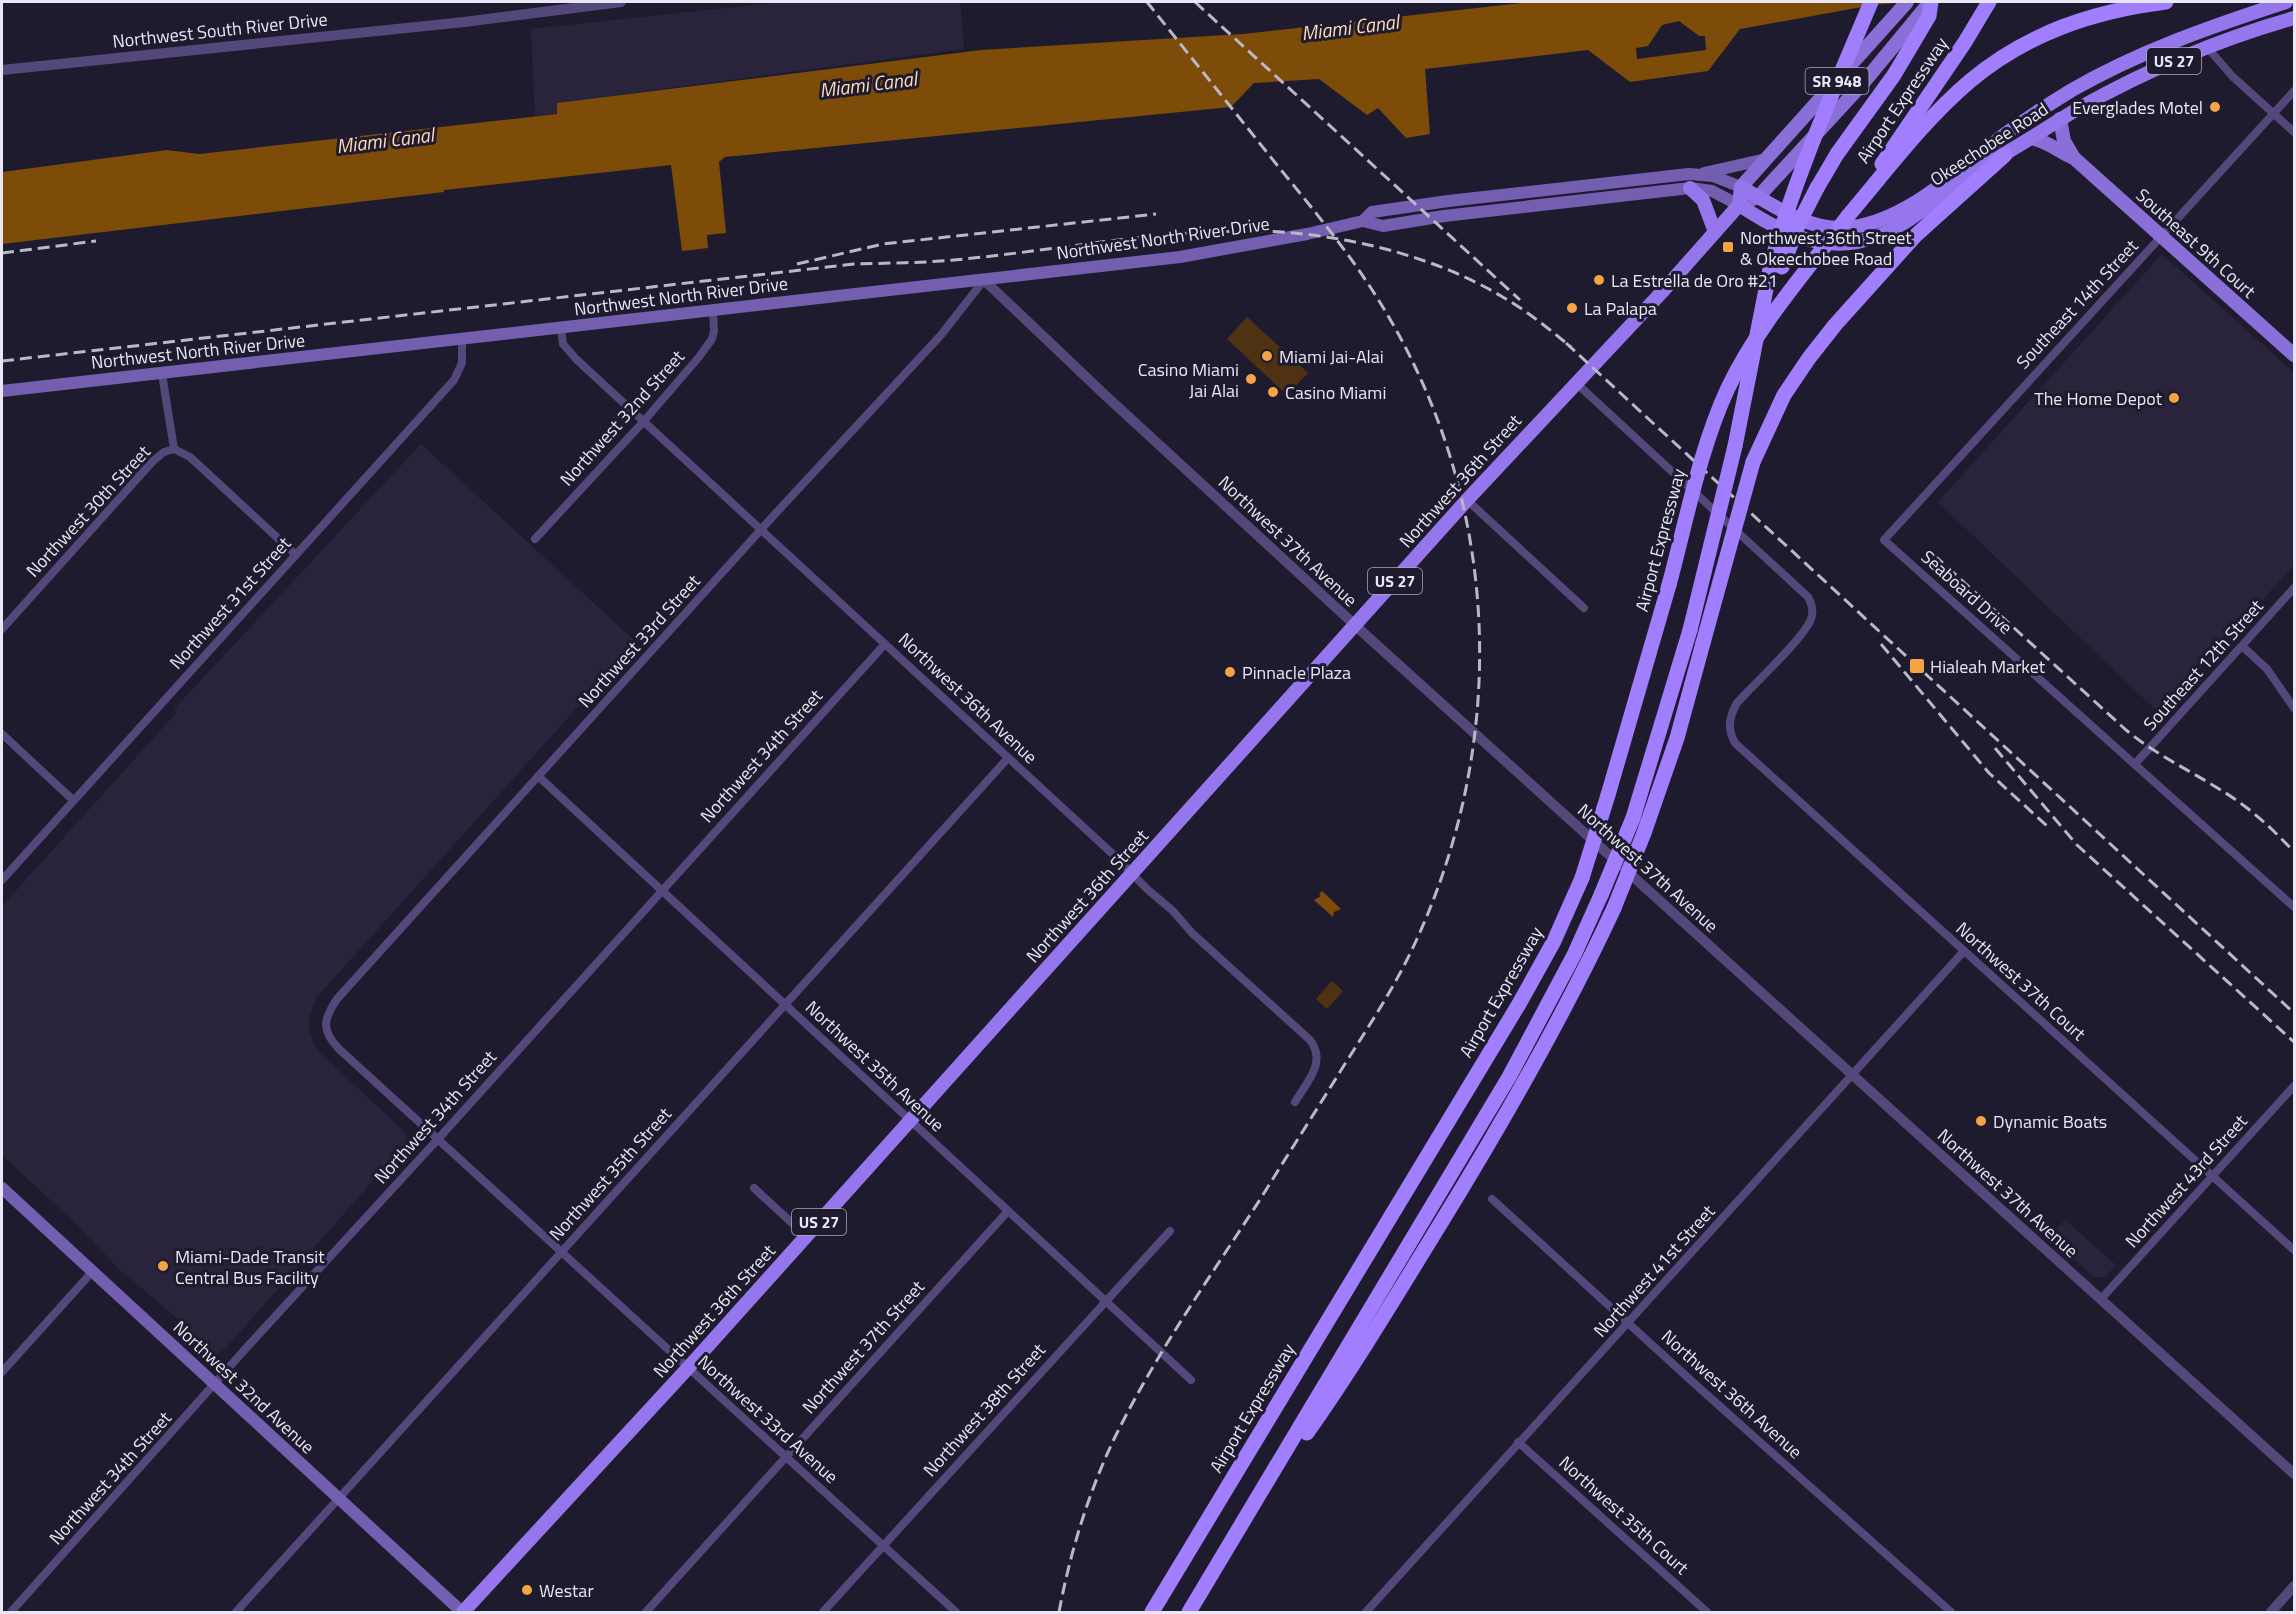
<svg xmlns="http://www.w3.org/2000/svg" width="2296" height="1614" viewBox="0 0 2296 1614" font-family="'Titillium Web',sans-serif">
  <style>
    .built { fill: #29243c }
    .green { fill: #4e3211 }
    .water { fill: #7c4c08; fill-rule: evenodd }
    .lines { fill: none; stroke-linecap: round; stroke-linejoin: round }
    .minor { stroke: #54487b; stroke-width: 8 }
    .tertiary { stroke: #54487b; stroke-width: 10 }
    .secondary { stroke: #735eb0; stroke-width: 12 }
    .primary { stroke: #8b6fd9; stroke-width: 14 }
    .trunk { stroke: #9676ec; stroke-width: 14 }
    .motorway { stroke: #a07efe; stroke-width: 15 }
    .rail { stroke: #bab7c6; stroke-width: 3; stroke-dasharray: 12 6; stroke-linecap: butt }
    .motorway-bridge { stroke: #a07efe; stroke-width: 15 }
    .poi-dot { fill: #f4a345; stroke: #1f1b2e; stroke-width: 2 }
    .labels { text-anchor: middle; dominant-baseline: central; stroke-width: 6; stroke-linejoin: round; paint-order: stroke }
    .shield { fill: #1f1b2e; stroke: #acaab9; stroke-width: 1.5 }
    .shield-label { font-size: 16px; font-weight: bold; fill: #e9e7f5 }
    .street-label { font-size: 18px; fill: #e9e7f5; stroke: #1f1b2e }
    .poi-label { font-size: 18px; fill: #e9e7f5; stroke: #1f1b2e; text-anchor: start }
    .water-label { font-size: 20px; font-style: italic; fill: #fedab7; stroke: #1f1b2e }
  </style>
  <rect width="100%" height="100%" fill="#1f1b2e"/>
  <g class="built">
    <path d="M780 2H960L964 49 557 103V113L535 116 531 29Z"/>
    <path d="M2162 254 2294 373V565L2160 714 1938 502Z"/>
    <path d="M421 444 636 642 316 998 309 1018V1029L312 1040 317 1050 406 1133 407 1142 225 1349 215 1355H210L206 1354 187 1336 179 1320 120 1270 72 1220 2 1155V906L177 712 174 709Z"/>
    <path d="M2065 1220 2116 1265 2105 1277H2094L2049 1237Z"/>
  </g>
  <g class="green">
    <path d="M1247 317 1308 373 1287 395 1227 339Z"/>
    <path d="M1332 981 1343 991 1327 1009 1316 999Z"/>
  </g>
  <g class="water">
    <path d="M1531 2H1909L1873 5 1740 29 1708 71 1630 82 1588 50 1425 69 1430 134 1406 138 1378 108 1367 115 1319 79 1254 83 1231 107 725 157 719 162 726 233 707 235 708 248 682 251 671 165 444 190V192L2 244V172L167 150 199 154 557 114V103L981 50 1243 34ZM1679 21 1699 36H1705L1706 50 1637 59 1636 48 1648 46 1662 25Z"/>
    <path d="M1322 891 1341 909 1334 912 1333 917 1314 900 1321 896 1319 894Z"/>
  </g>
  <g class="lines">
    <g class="minor">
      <path d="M2207 47 2232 76 2294 132"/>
      <path d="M2294 91 1884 540 2294 907"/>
      <path d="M561 328 563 344 576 359 1118 859 1147 889 1173 911 1192 933 1310 1040C1327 1062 1307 1082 1295 1102"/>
      <path d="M162 374 174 449"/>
      <path d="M1575 382 1808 597C1812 604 1814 611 1811 619 1805 637 1752 686 1737 703 1729 717 1727 729 1735 743L2294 1250"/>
      <path d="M174 449 190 457 296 555"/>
      <path d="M1467 500 1584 608"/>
      <path d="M535 539 644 421 699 357 712 339 714 331 713 310"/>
      <path d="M2 629 153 461 164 452 174 449"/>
      <path d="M2242 646 2267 669 2294 708"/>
      <path d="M2 734 73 800"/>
      <path d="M2135 764 2294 588"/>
      <path d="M538 776 1191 1380"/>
      <path d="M2 880 454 380 462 363V339"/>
      <path d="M754 1188 806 1236"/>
      <path d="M1492 1199 1696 1385 1951 1612"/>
      <path d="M2101 1299 2294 1086"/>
      <path d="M2 1372 92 1272"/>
      <path d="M1518 1442 1707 1612"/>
      <path d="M11 1612 248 1346 438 1139 885 644"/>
      <path d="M236 1612 1008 758"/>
      <path d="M646 1612 1008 1211"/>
      <path d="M823 1612 1170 1231"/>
      <path d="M956 1612 339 1049C321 1030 323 1020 337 999L775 514 941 335 984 280"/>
      <path d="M1366 1612 1964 951"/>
    </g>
    <g class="tertiary">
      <path d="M2 70 464 22 621 2"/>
      <path d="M984 280 1104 394 1368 637 2294 1474"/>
      <path d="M2271 1612 2294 1586"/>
    </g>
    <g class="secondary">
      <path d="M1704 173 1766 159"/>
      <path d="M1363 221 1383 226 1444 216 1690 188 1712 191 1739 205"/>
      <path d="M2 391 1180 257 1307 234 1363 221 1372 212 1448 201 1689 174 1713 176 1741 187"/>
      <path d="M2 1188 462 1612"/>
    </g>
    <g class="primary">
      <path d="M2060 119 2064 141 2074 158 2294 355"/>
      <path d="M2031 138C2050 142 2057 151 2074 158"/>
      <path d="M1741 187 1907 2"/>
      <path d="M1739 205 1759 196 1864 82 1930 2"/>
    </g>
    <g class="trunk">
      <path d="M1690 188 1703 200 1715 232"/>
      <path d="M1739 205C1776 229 1812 250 1857 242 1908 233 1945 187 1988 163 2020 146 2050 125 2081 107 2149 69 2220 39 2294 18"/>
      <path d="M463 1612 688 1368 1467 500 1661 293 1739 205 1741 187C1773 205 1806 230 1845 228 1904 224 1959 170 2004 135 2026 119 2049 104 2072 90 2140 51 2212 26 2286 2"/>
    </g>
    <g class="motorway">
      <path d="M1882 164 1965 42 1989 2"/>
      <path d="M1817 188 1837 154 1894 75 1929 16 1931 2"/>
      <path d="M1848 216C1887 170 1924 120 1970 81 2027 33 2094 11 2166 2"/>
      <path d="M1735 446 1771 264"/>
      <path d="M1753 462 1784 395 1809 358 1835 325 1915 236 2005 155"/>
      <path d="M1608 795 1669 585"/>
      <path d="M1633 818 1690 630"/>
      <path d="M1644 833 1677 738 1703 643"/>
      <path d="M1307 1433C1354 1366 1396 1296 1439 1226 1503 1122 1563 1018 1614 908"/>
      <path d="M1152 1612 1519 1004 1554 941 1582 878"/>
      <path d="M1189 1612 1509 1077 1574 955 1601 895"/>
    </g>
    <g class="rail">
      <path d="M1195 2 1520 300"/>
      <path d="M2 253 96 241"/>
      <path d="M797 264 883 244 1156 214"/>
      <path d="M1566 343 2294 1013"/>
      <path d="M2 361 854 264C887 263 921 263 954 260 1052 251 1150 231 1248 231 1332 231 1429 253 1501 296 1526 310 1549 329 1571 347"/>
      <path d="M1934 555 2126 730C2156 755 2191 771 2224 792 2250 808 2273 829 2294 852"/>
      <path d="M1881 644 1989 773 2047 826"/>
      <path d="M1995 748 2077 845 2294 1042"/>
      <path d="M1059 1612C1070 1553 1088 1494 1114 1439 1155 1355 1210 1277 1261 1198 1288 1154 1316 1111 1343 1067 1369 1026 1396 985 1416 941 1512 732 1500 492 1376 296 1347 250 1312 208 1277 165 1234 111 1190 56 1147 2"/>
    </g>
    <g class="motorway-bridge">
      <path d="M1771 264C1796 173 1835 88 1871 2"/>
      <path d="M1782 267 1799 223 1817 188"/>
      <path d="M1669 585C1686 522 1700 448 1728 388 1758 325 1806 272 1848 216"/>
      <path d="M1690 630 1735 446"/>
      <path d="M1703 643 1753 462"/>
      <path d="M1582 878 1608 795"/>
      <path d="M1601 895 1633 818"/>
      <path d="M1614 908 1644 833"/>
    </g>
  </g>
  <g class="poi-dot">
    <circle cx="2215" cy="107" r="6"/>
    <rect x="1722" y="241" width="12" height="12" rx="3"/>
    <circle cx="1599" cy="280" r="6"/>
    <circle cx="1572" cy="308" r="6"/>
    <circle cx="1267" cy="356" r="6"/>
    <circle cx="1251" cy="379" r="6"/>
    <circle cx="1273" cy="392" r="6"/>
    <circle cx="2174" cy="398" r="6"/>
    <rect x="1909" y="658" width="16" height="16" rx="3"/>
    <circle cx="1230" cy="672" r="6"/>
    <circle cx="1981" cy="1121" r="6"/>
    <circle cx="163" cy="1266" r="6"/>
    <circle cx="527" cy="1590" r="6"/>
  </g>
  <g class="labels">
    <g class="shield">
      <rect x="2147" y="48" width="54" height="26" rx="4.5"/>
      <rect x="1805.5" y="68" width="63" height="26" rx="4.5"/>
      <rect x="1368" y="568" width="54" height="26" rx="4.5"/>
      <rect x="792" y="1209" width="54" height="26" rx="4.5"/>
    </g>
    <g class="shield-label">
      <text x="2174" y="61">US 27</text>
      <text x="1837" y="81">SR 948</text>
      <text x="1395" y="581">US 27</text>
      <text x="819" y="1222">US 27</text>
    </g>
    <g class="street-label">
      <text transform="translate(220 30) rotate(-6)">Northwest South River Drive</text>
      <text transform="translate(1902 100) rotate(-56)">Airport Expressway</text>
      <text transform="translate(1989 144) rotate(-33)">Okeechobee Road</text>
      <text transform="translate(1163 238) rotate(-8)">Northwest North River Drive</text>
      <text transform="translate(2196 243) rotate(42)">Southeast 9th Court</text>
      <text transform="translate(681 296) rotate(-7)">Northwest North River Drive</text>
      <text transform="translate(2077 304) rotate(-47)">Southeast 14th Street</text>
      <text transform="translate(198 351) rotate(-6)">Northwest North River Drive</text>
      <text transform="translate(622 418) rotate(-48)">Northwest 32nd Street</text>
      <text transform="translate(1460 481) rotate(-48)">Northwest 36th Street</text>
      <text transform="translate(88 511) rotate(-47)">Northwest 30th Street</text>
      <text transform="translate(1660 540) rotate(-75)">Airport Expressway</text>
      <text transform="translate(1288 541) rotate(43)">Northwest 37th Avenue</text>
      <text transform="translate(1967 592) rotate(42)">Seaboard Drive</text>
      <text transform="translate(230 603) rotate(-48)">Northwest 31st Street</text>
      <text transform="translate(639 641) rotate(-48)">Northwest 33rd Street</text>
      <text transform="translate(2203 665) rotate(-48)">Southeast 12th Street</text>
      <text transform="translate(968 698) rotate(43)">Northwest 36th Avenue</text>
      <text transform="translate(761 756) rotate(-48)">Northwest 34th Street</text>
      <text transform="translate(1648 868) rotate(42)">Northwest 37th Avenue</text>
      <text transform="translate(1087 896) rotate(-48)">Northwest 36th Street</text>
      <text transform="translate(2021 981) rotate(42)">Northwest 37th Court</text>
      <text transform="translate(1501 992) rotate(-60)">Airport Expressway</text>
      <text transform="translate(875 1066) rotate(43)">Northwest 35th Avenue</text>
      <text transform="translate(435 1117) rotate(-48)">Northwest 34th Street</text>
      <text transform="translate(610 1174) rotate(-48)">Northwest 35th Street</text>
      <text transform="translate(2186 1181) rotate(-48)">Northwest 43rd Street</text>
      <text transform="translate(2008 1193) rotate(42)">Northwest 37th Avenue</text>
      <text transform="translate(1654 1271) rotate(-48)">Northwest 41st Street</text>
      <text transform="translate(714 1311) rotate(-48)">Northwest 36th Street</text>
      <text transform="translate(863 1347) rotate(-48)">Northwest 37th Street</text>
      <text transform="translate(244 1387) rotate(43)">Northwest 32nd Avenue</text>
      <text transform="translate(1732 1394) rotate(42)">Northwest 36th Avenue</text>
      <text transform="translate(1252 1408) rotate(-59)">Airport Expressway</text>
      <text transform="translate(984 1410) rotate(-48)">Northwest 38th Street</text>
      <text transform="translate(768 1419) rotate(42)">Northwest 33rd Avenue</text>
      <text transform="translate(110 1478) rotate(-48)">Northwest 34th Street</text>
      <text transform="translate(1624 1515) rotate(42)">Northwest 35th Court</text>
    </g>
    <g class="poi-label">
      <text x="2203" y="107" text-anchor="end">Everglades Motel</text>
      <text x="1740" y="237">Northwest 36th Street<tspan x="1740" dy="21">&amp; Okeechobee Road</tspan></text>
      <text x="1611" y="280">La Estrella de Oro #21</text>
      <text x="1584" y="308">La Palapa</text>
      <text x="1279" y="356">Miami Jai-Alai</text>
      <text x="1239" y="369" text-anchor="end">Casino Miami<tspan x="1239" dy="21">Jai Alai</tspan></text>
      <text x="1285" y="392">Casino Miami</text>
      <text x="2162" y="398" text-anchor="end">The Home Depot</text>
      <text x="1930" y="666">Hialeah Market</text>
      <text x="1242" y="672">Pinnacle Plaza</text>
      <text x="1993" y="1121">Dynamic Boats</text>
      <text x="175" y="1256">Miami-Dade Transit<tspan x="175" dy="21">Central Bus Facility</tspan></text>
      <text x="539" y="1590">Westar</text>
    </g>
    <g class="water-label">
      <text transform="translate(1350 27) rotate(-7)">Miami Canal</text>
      <text transform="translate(868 84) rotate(-7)">Miami Canal</text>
      <text transform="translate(385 140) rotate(-7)">Miami Canal</text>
    </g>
  </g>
  <rect width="2296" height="1614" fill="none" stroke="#e9e7f5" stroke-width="6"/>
</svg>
